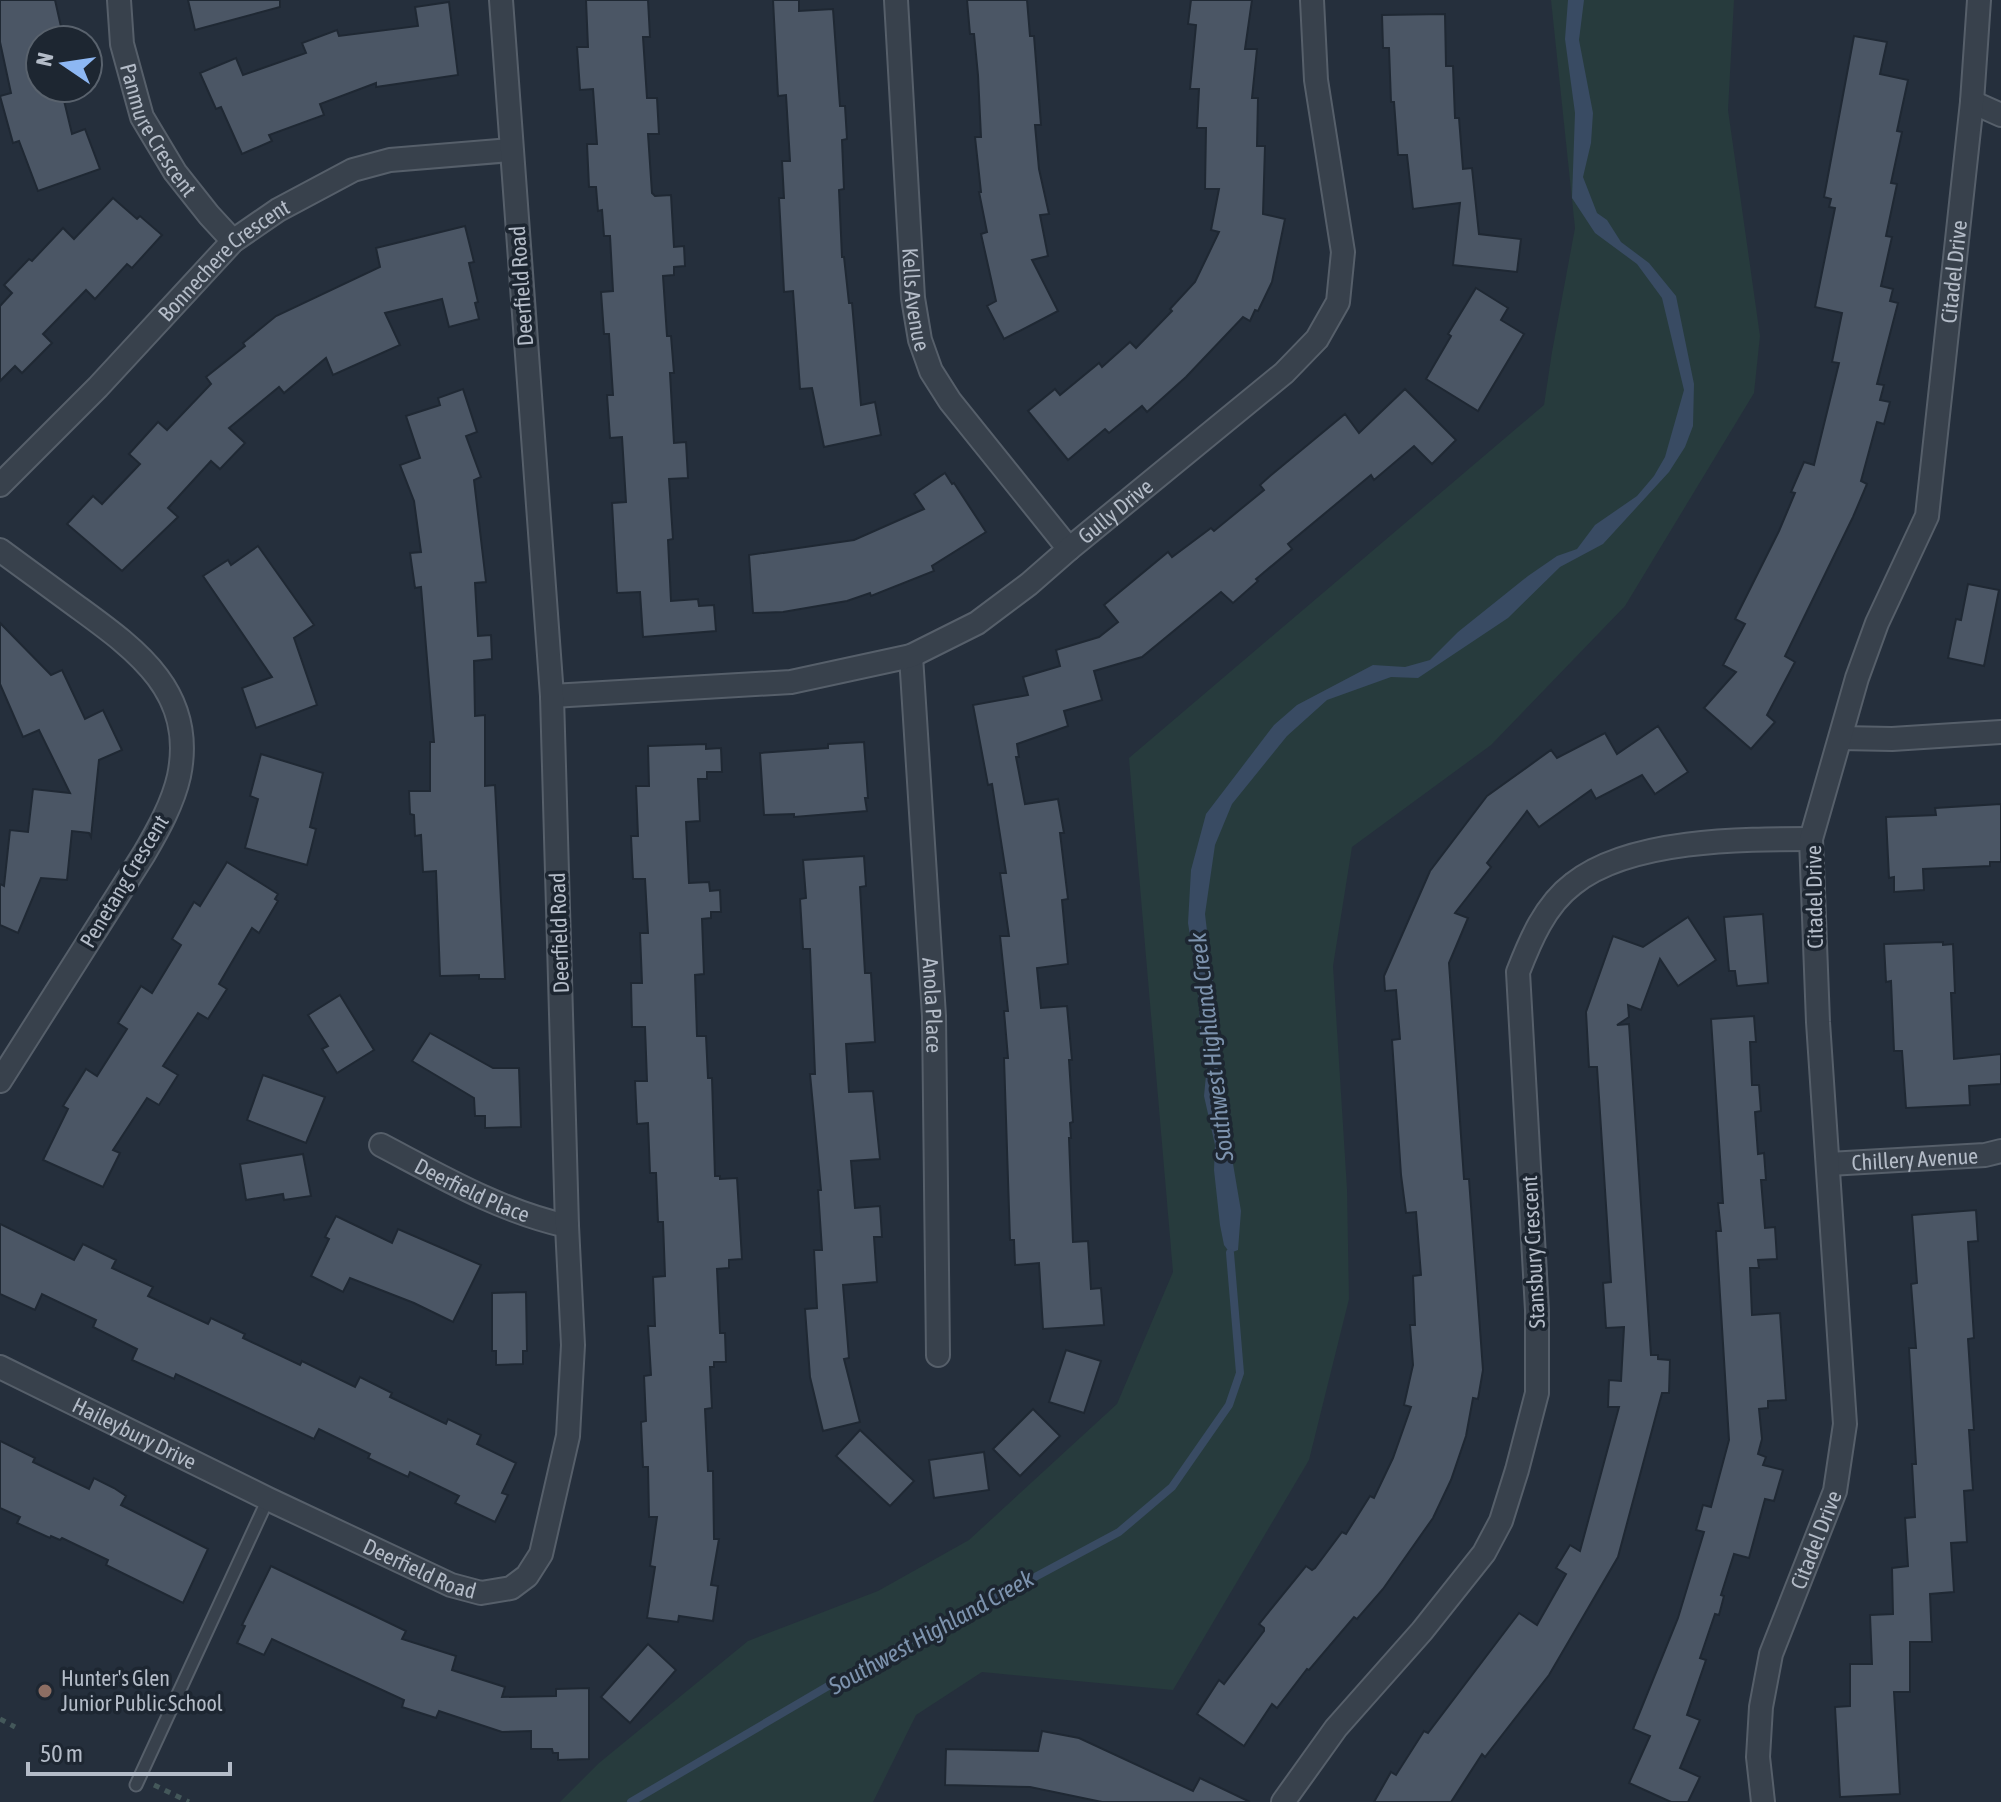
<svg xmlns="http://www.w3.org/2000/svg" width="2001" height="1802" viewBox="0 0 2001 1802" font-family="'Asap Condensed',sans-serif">
  <style>
    .green { fill: #273b3d }
    .water { fill: #394b63 }
    .lines { fill: none; stroke-linecap: round; stroke-linejoin: round }
    .stream { stroke: #394b63; stroke-width: 8 }
    .building { fill: #4b5665; stroke: #1f2833; stroke-width: 2 }
    .lane-casing { stroke: #565f6a; stroke-width: 15 }
    .street-casing { stroke: #565f6a; stroke-width: 26 }
    .path { stroke: #44585a; stroke-width: 5; stroke-dasharray: 6 6; stroke-linecap: butt }
    .lane { stroke: #38414c; stroke-width: 11 }
    .street { stroke: #38414c; stroke-width: 22 }
    .education-dot { fill: #8d6e63; stroke: #1d2631; stroke-width: 3 }
    .labels { text-anchor: middle; dominant-baseline: central; stroke-width: 7; stroke-linejoin: round; paint-order: stroke }
    .street-label { font-size: 22px; fill: #b4bcc8; stroke: #1d2631 }
    .poi-label { font-size: 22px; fill: #b4bcc8; stroke: #1d2631; text-anchor: start }
    .water-label { font-size: 24px; font-style: italic; fill: #7d93ae; stroke: #1d2631 }
  </style>
  <rect width="100%" height="100%" fill="#252f3c"/>
  <path class="green" d="M1551 0H1734L1728 110 1760 336 1754 393 1625 606 1491 745 1352 847 1333 966 1347 1189 1349 1299 1309 1460 1173 1690 982 1672 916 1715 873 1802H560L599 1763 748 1641 878 1591 969 1540 1117 1404 1173 1272 1129 758 1544 405 1552 352 1575 228Z"/>
  <path class="water" d="M1568 0H1584L1579 40 1593 113 1591 143 1583 177 1597 213 1607 220 1621 242 1649 263 1676 296 1694 384 1693 426 1685 447 1669 472 1603 544 1560 567 1508 618 1418 678 1391 677 1327 700 1287 736 1232 804 1215 845 1205 914 1221 1049 1220 1087 1241 1211 1238 1250 1230 1253 1224 1245 1220 1225 1214 1170 1215 1145 1204 1096 1207 1065 1200 1028 1198 986 1188 923 1191 870 1206 814 1274 725 1297 705 1373 665 1405 667 1430 660 1458 632 1528 576 1557 556 1577 549 1595 525 1637 496 1654 476 1665 457 1684 390 1662 298 1637 264 1595 233 1572 198 1575 113 1565 39Z"/>
  <g class="lines">
    <path class="stream" d="M631 1802 830 1685 949 1619 998 1597 1119 1532 1172 1487 1229 1405 1240 1373 1230 1253"/>
  </g>
  <g class="building">
    <path d="M0 0H55L64 40H40V88H61L72 134 85 129 100 169 38 191 19 141 13 143 0 96 11 93 0 42Z"/>
    <path d="M188 0H280V7L195 30Z"/>
    <path d="M586 0H648L650 37H643L647 98H657L659 134H648L652 193 655 196 671 195 674 247 684 246 685 266 674 267V275L663 276 667 336H671L674 373H670L674 443 686 442 688 478 669 479 673 539 668 540 671 601 698 599 699 606 714 605 716 631 643 637 640 592 617 593 612 503 626 502 622 437 610 438 607 395H613L609 334H604L601 292 613 291 610 236H604L602 210 598 211 596 187H589L587 144H597L593 89 580 90 577 47H588Z"/>
    <path d="M773 0H799V11L833 9 840 106H845L847 139 842 140 844 189 839 190 842 257H844L849 303H852L861 405 875 402 881 435 824 447 812 388 800 389 793 291 784 292 779 198H784L782 161H790L786 95 778 96Z"/>
    <path d="M967 0H1027L1030 36H1034L1041 125H1035L1039 169 1049 214 1040 215 1048 256 1032 260 1058 311 1004 339 987 306 996 301 981 234 987 232 979 192H981L975 137H981L978 75 974 34H970Z"/>
    <path d="M1191 0H1252L1245 49H1257L1252 98H1258L1257 146H1265L1263 214 1285 219 1272 282 1258 311 1255 310 1250 321 1243 317 1186 377 1147 412 1142 406 1109 433 1105 429 1068 460 1028 411 1055 389 1060 395 1099 363 1102 367 1130 342 1136 348 1172 311 1170 309 1195 282 1219 232 1211 230 1219 189H1205L1206 128H1197L1199 89H1190L1196 25 1188 24Z"/>
    <path d="M449 2 458 75 376 87V83L320 104 324 115 269 135 272 141 242 154 221 107 216 109 200 73 236 58 243 75 306 53 302 43 337 30 339 36 418 26 415 7Z"/>
    <path d="M1445 14 1446 66H1453L1455 118H1459L1463 169 1472 168 1479 234 1521 239 1517 272 1453 265 1460 203 1413 209 1407 155H1398L1394 102H1391L1389 48H1383L1382 15Z"/>
    <path d="M1854 36 1887 42 1880 74 1908 80 1897 131 1902 132 1891 183 1897 184 1886 236 1892 237 1881 286 1893 289 1890 301 1898 303 1877 384 1884 385 1880 400 1890 402 1884 424 1877 422 1861 481 1867 484 1853 517 1785 656 1795 662 1767 715 1775 722 1751 749 1704 708 1736 672 1723 665 1745 624 1735 619 1779 531 1795 493 1791 492 1804 462 1814 465 1839 363 1832 362 1842 313 1815 307 1835 208 1829 207 1831 199 1824 197Z"/>
    <path d="M113 198 137 219 140 216 162 235 132 268 127 264 95 299 86 290 43 334 52 343 22 373 15 366 0 381V306L12 293 4 285 29 259 32 261 63 228 74 239Z"/>
    <path d="M465 226 474 262 469 263 478 302 475 303 479 319 449 327 442 299 385 313 400 345 333 375 326 358 284 393 279 387 229 428 245 443 220 469 211 461 168 508 178 517 122 571 67 524 93 496 102 504 140 464 129 454 158 422 167 430 211 384 206 377 245 346 243 343 276 316 380 267 376 248Z"/>
    <path d="M1476 288 1508 308 1501 320 1524 334 1478 411 1426 379 1451 336 1448 334Z"/>
    <path d="M463 389 477 432 466 436 481 477 474 480 486 582 475 583 478 636 491 635 492 659 474 661 475 716 485 715V786L495 785 505 979H479V975L440 976 436 871 423 872 421 835 415 836 414 815 410 814 409 791H430V742H434L421 587 415 588 410 553 421 552 414 501 400 465 420 458 406 416 440 405 438 398Z"/>
    <path d="M1405 389 1456 440 1432 464 1414 446 1374 480 1371 475 1288 544 1292 549 1256 579 1258 581 1233 603 1221 592 1142 657 1094 671 1102 700 1064 711 1068 726 1017 744 1019 757H1016L1025 804 1058 799 1064 833H1060L1068 899 1062 900 1068 964 1037 968 1041 1008 1067 1006 1072 1060H1069L1073 1122 1070 1123 1071 1138H1069L1073 1242 1088 1241 1091 1289 1101 1288 1104 1325 1043 1329 1039 1263 1015 1265 1014 1240H1010L1004 1058H1008L1004 1011H1008L1000 936H1009L1000 873H1006L992 784 988 785 973 705 1028 695 1023 677 1060 666 1056 650 1099 637 1118 622 1104 605 1168 552 1172 557 1211 528 1214 531 1264 490 1260 485 1270 476 1345 414 1359 433Z"/>
    <path d="M945 473 952 484 954 483 986 532 932 566 934 571 871 596 870 593 847 601 783 612 753 613 749 555 854 540 924 509 914 494Z"/>
    <path d="M258 546 314 625 294 638 317 705 256 728 242 688 272 677 203 576 228 560 231 565Z"/>
    <path d="M1968 584 1999 590 1984 666 1948 658 1956 619 1961 620Z"/>
    <path d="M0 623 51 675 62 670 85 719 103 710 122 750 99 760 91 837 89 833 72 831 67 880 41 878 18 933 0 925V884L4 886 10 830 28 832 33 789 70 793 39 730 23 737 0 684Z"/>
    <path d="M1658 726 1688 772 1655 794 1642 775 1596 799 1591 790 1539 827 1527 811 1487 863 1491 867 1455 913 1468 918 1449 963 1464 1179H1469L1483 1370 1478 1399 1473 1398 1466 1436 1451 1480 1433 1518 1383 1589 1357 1619 1354 1617 1309 1670 1307 1669 1277 1708 1272 1704 1244 1746 1197 1714 1219 1680 1224 1684 1264 1631V1628L1259 1624 1306 1566 1312 1570 1315 1568 1342 1532 1346 1534 1370 1496 1374 1498 1393 1458 1411 1407 1404 1405 1413 1365 1410 1325H1415L1413 1276 1421 1275 1416 1212 1406 1213 1401 1175 1392 1040 1400 1039 1396 990 1385 991 1384 976 1430 871 1487 796 1551 750 1557 758 1605 733 1617 754Z"/>
    <path d="M864 742 868 798H865L867 811 794 817V814L764 815 760 753 828 748V744Z"/>
    <path d="M706 744V749L721 748 722 772H707V779H698L700 821 686 822 689 883 709 882 710 891 720 890 721 912H711V918L702 919 704 974 695 975 697 1036H706L708 1078H712L715 1176H720V1179L737 1178 742 1259 729 1260V1268L717 1269 720 1333H725L726 1362H714V1367H710L712 1408 705 1409 708 1471H713L714 1539H719L711 1585 718 1586 713 1621 679 1616 678 1622 647 1618 655 1567 650 1566 657 1517H649L648 1467H643L641 1422 646 1421 644 1376 651 1375 648 1326H655L653 1277 665 1276 663 1222H658L656 1173H650L648 1123 637 1124 635 1081H647L645 1027H632L631 983H642L640 933H648L645 879H633L631 836H638L636 786H649L648 746Z"/>
    <path d="M261 754 323 773 310 827 316 829 307 865 245 848 258 799 250 796Z"/>
    <path d="M2001 804V862H1990V866L1923 869 1924 890 1894 892V877L1889 878 1886 817 1936 815 1935 808Z"/>
    <path d="M864 856 866 886 860 887 865 973H871L875 1042 846 1044 849 1092 873 1091 880 1159 851 1161 855 1208 880 1206 882 1237H874L877 1282 843 1285 849 1358 844 1359 860 1422 823 1431 810 1377 805 1309 817 1308 814 1250H822L818 1190H821L810 1074H815L810 949H803L800 899 806 898 803 860Z"/>
    <path d="M227 862 278 894 275 899 278 901 259 933 252 928 219 984 227 989 208 1019 198 1013 163 1066 178 1075 159 1105 147 1098 113 1150 120 1153 103 1187 43 1160 68 1109 63 1106 86 1069 97 1076 127 1029 118 1023 141 986 152 993 181 945 172 939 194 902 200 906Z"/>
    <path d="M1763 914 1768 983 1737 986 1735 971H1729L1724 917Z"/>
    <path d="M1688 917 1716 960 1678 986 1660 959 1641 1010 1628 1005 1629 1017 1617 1025 1629 1024 1651 1355H1658V1359L1670 1360 1669 1393H1662L1618 1557 1549 1675 1485 1757 1482 1754 1451 1802H1374L1391 1772 1396 1775 1424 1731 1428 1733 1519 1613 1537 1625 1566 1574 1556 1568 1570 1545 1580 1551 1619 1407H1608L1609 1380 1621 1381 1624 1327 1606 1328 1603 1283 1611 1282 1597 1067H1589L1586 1012 1613 936 1643 947Z"/>
    <path d="M1943 942V945L1953 944 1955 993H1951L1954 1059 2001 1054V1084L1969 1086 1970 1105 1906 1108 1902 1051H1894L1891 981 1886 982 1884 944Z"/>
    <path d="M340 995 374 1050 337 1073 322 1049 328 1046 308 1015Z"/>
    <path d="M1754 1016 1756 1042H1750L1752 1085H1759L1761 1111 1755 1112 1758 1154 1764 1153 1766 1180H1761L1765 1228 1775 1227 1777 1259 1758 1260 1759 1268H1750L1752 1315 1780 1313 1786 1400 1768 1401V1408L1759 1409 1762 1439 1758 1454 1766 1457 1763 1465 1783 1470 1774 1501 1765 1499 1749 1558 1734 1554 1721 1595 1724 1596 1719 1615 1715 1614 1700 1658 1706 1660 1687 1715 1700 1720 1680 1768 1700 1777 1688 1802H1671L1629 1783 1650 1736 1633 1729 1678 1618 1704 1532 1696 1530 1703 1505 1711 1507 1729 1440 1716 1231H1721L1718 1203H1723L1711 1019Z"/>
    <path d="M430 1033 493 1068H519L521 1127 485 1128V1116H475L474 1098 412 1061Z"/>
    <path d="M263 1075 325 1097 306 1143 247 1120Z"/>
    <path d="M303 1154 311 1196 284 1200 283 1194 246 1200 240 1164Z"/>
    <path d="M1976 1210 1978 1241 1968 1242 1974 1338 1968 1339 1974 1430H1969L1973 1490 1964 1491 1967 1542 1951 1543 1954 1592 1930 1594 1932 1642H1910V1692H1894L1900 1794 1840 1797 1835 1707 1850 1706V1664H1872L1870 1615 1893 1614 1892 1568 1908 1566 1905 1518 1915 1517 1912 1464H1916L1909 1348H1916L1911 1284 1917 1283 1912 1215Z"/>
    <path d="M336 1216 392 1243 398 1229 481 1265 453 1322 414 1303 350 1278 343 1292 311 1276 329 1239 325 1237Z"/>
    <path d="M0 1224 74 1260 83 1244 116 1260 112 1268 153 1287 148 1296 208 1324 211 1318 245 1334 243 1338 300 1365 302 1361 355 1387 360 1377 392 1393 390 1397 446 1424 448 1419 481 1435 477 1444 516 1463 502 1493 508 1495 495 1522 455 1503 459 1496 410 1472 408 1477 368 1458 370 1454 319 1429 314 1439 176 1374 174 1379 132 1360 137 1349 93 1327 96 1320 42 1294 35 1310 0 1294Z"/>
    <path d="M526 1292 527 1351H523V1364L496 1365V1351H492V1293Z"/>
    <path d="M1066 1350 1101 1361 1084 1413 1049 1402Z"/>
    <path d="M1033 1409 1060 1436 1020 1476 993 1449Z"/>
    <path d="M860 1430 914 1481 890 1506 836 1456Z"/>
    <path d="M0 1441 35 1458 33 1462 89 1489 94 1478 114 1488 126 1496 121 1505 208 1549 183 1603 106 1565 108 1560 62 1538 60 1540 51 1536 50 1538 17 1523 20 1517 0 1508Z"/>
    <path d="M984 1452 989 1490 934 1498 929 1460Z"/>
    <path d="M271 1566 406 1631 402 1639 456 1656 452 1670 505 1687 502 1697 556 1696V1689L589 1688V1759L558 1760V1753H553L552 1749H531V1731L502 1732 439 1711 436 1718 402 1707 404 1700 272 1639 264 1655 237 1643 245 1626 242 1625Z"/>
    <path d="M648 1644 676 1670 630 1723 601 1697Z"/>
    <path d="M1042 1731 1079 1738 1193 1791 1200 1778 1250 1802H1102L1030 1787 945 1785 946 1749 1038 1751Z"/>
  </g>
  <g class="lines">
    <g class="lane-casing">
      <path id="lane" d="M136 1785 268 1499"/>
    </g>
    <g class="street-casing">
      <g id="street">
        <path id="s1" d="M119 0 122 44 142 117 175 172 209 215 233 241"/>
        <path id="s2" d="M896 0 913 298 920 340 931 371 950 401 1069 549"/>
        <path d="M1972 102 2001 115"/>
        <path id="s3" d="M0 485 98 387 233 241 278 210 353 170 390 160 511 150"/>
        <path d="M0 550C26 569 53 589 79 608 138 651 196 693 179 776 173 803 158 830 144 854L0 1081"/>
        <path id="s4" d="M911 656 934 1016 938 1355"/>
        <path id="s5" d="M552 696 791 682 911 656 977 623 1029 584 1069 549 1284 373 1317 339 1338 302 1343 252 1316 80 1312 0"/>
        <path d="M1841 738 1892 739 2001 732"/>
        <path id="s6" d="M381 1145C442 1177 500 1211 567 1226"/>
        <path id="s7" d="M1829 1164 1985 1155 2001 1151"/>
        <path id="s8" d="M0 1367 268 1499 451 1585 481 1593 511 1588 527 1576 541 1554 568 1436 573 1345 567 1226 552 696 501 0"/>
        <path d="M1283 1802 1336 1728 1422 1631 1484 1553 1501 1521 1517 1470 1537 1393V1310L1518 972C1530 941 1545 905 1573 884 1629 839 1742 839 1811 839"/>
        <path id="s9" d="M1763 1802 1758 1757 1761 1707 1771 1654 1835 1491 1845 1424 1818 1022 1811 839 1857 678 1877 623 1927 516 1972 102 1979 0"/>
      </g>
    </g>
    <g class="path">
      <path d="M0 1719 15 1727"/>
      <path d="M154 1785 189 1802"/>
    </g>
    <use href="#lane" class="lane"/>
    <use href="#street" class="street"/>
  </g>
  <circle class="education-dot" cx="45" cy="1691" r="8"/>
  <g class="labels">
    <g class="street-label">
      <text stroke="none"><textPath href="#s1" startOffset="138">Panmure Crescent</textPath></text>
      <text stroke="none"><textPath href="#s3" startOffset="318">Bonnechere Crescent</textPath></text>
      <text stroke="none"><textPath href="#s9" startOffset="1568">Citadel Drive</textPath></text>
      <text transform="translate(521 286) rotate(-94)">Deerfield Road</text>
      <text stroke="none"><textPath href="#s2" startOffset="300">Kells Avenue</textPath></text>
      <text stroke="none"><textPath href="#s5" startOffset="614">Gully Drive</textPath></text>
      <text transform="translate(124 881) rotate(-59)">Penetang Crescent</text>
      <text transform="translate(1814 897) rotate(-91)">Citadel Drive</text>
      <text transform="translate(559 933) rotate(-92)">Deerfield Road</text>
      <text stroke="none"><textPath href="#s4" startOffset="350">Anola Place</textPath></text>
      <text stroke="none"><textPath href="#s7" startOffset="86">Chillery Avenue</textPath></text>
      <text stroke="none"><textPath href="#s6" startOffset="102">Deerfield Place</textPath></text>
      <text transform="translate(1533 1252) rotate(-93)">Stansbury Crescent</text>
      <text stroke="none"><textPath href="#s8" startOffset="150">Haileybury Drive</textPath></text>
      <text stroke="none"><textPath href="#s9" startOffset="272">Citadel Drive</textPath></text>
      <text stroke="none"><textPath href="#s8" startOffset="466">Deerfield Road</textPath></text>
    </g>
    <g class="poi-label">
      <text x="61" y="1678">Hunter's Glen<tspan x="61" dy="25">Junior Public School</tspan></text>
    </g>
    <g class="water-label">
      <text transform="translate(1211 1047) rotate(-97)">Southwest Highland Creek</text>
      <text transform="translate(931 1632) rotate(-29)">Southwest Highland Creek</text>
    </g>
  </g>
  <g transform="translate(64 64) rotate(283)"><circle r="38" fill="#1d2631" stroke="#59626d" stroke-width="2"/>
  <path d="M0-6L14 30L0 20L-14 30Z" fill="#8db7f3"/>
  <text y="-12" font-size="22" font-weight="bold" text-anchor="middle" fill="#b4bcc8">N</text>
  </g>
  <path d="M28 1762v12h202v-12" fill="none" stroke="#b4bcc8" stroke-width="4"/>
  <text x="40" y="1762" font-size="24" fill="#b4bcc8" stroke="#1d2631" stroke-width="6" paint-order="stroke">50 m</text>
</svg>
